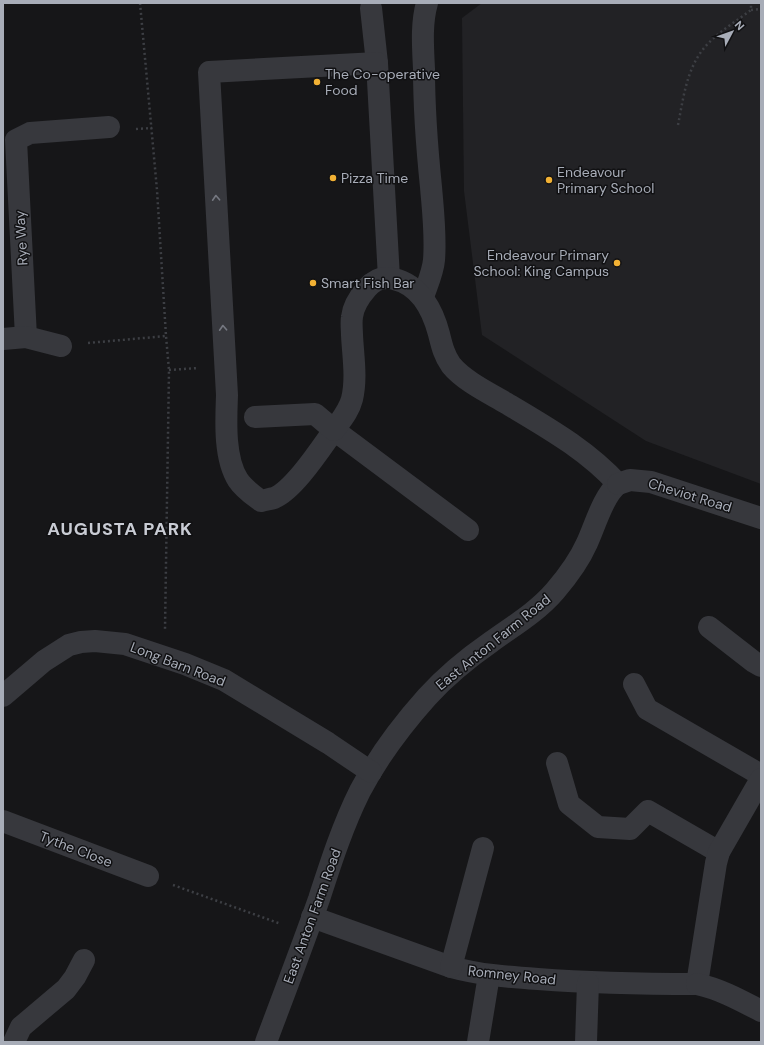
<svg xmlns="http://www.w3.org/2000/svg" width="764" height="1045" viewBox="0 0 764 1045" font-family="'DM Sans',sans-serif">
  <style>
    .built { fill: #222225 }
    .lines { fill: none; stroke-linecap: round; stroke-linejoin: round }
    .path { stroke: #3d3f44; stroke-width: 2.5; stroke-dasharray: 2 3; stroke-linecap: butt }
    .minor { stroke: #37383d; stroke-width: 22 }
    .oneway { stroke: #757881 }
    .poi-dot { fill: #f2b134; stroke: #111113; stroke-width: 1.5 }
    .labels { text-anchor: middle; dominant-baseline: central; stroke-width: 3; stroke-linejoin: round; paint-order: stroke }
    .poi-label { font-size: 14px; fill: #a8adb8; stroke: #111113; text-anchor: start }
    .street-label { font-size: 14px; fill: #a8adb8; stroke: #111113 }
    .district-label { font-size: 18px; font-weight: bold; letter-spacing: 1px; fill: #c9ccd4; stroke: #111113 }
  </style>
  <rect width="100%" height="100%" fill="#161618"/>
  <path class="built" d="M482 3H761V484L646 441 482 335 464 191 462 18Z"/>
  <g class="lines">
    <g class="path">
      <path d="M140 3 157 190 166 336 169 370 165 629"/>
      <path d="M751 10 761 9"/>
      <path d="M678 125C683 100 686 73 701 52 714 34 734 23 751 10V3"/>
      <path d="M136 129 152 128"/>
      <path d="M88 343 166 336"/>
      <path d="M169 370 198 368"/>
      <path d="M173 885 281 924"/>
    </g>
    <g class="minor">
      <path d="M371 8 377 63 389 278"/>
      <path d="M377 63 209 72 227 395C226 421 224 458 238 480 244 489 253 495 261 501 265 500 270 499 274 498 294 490 321 448 334 430L468 530"/>
      <path d="M423 297C427 285 433 272 434 260 436 235 433 211 431 187 427 148 424 109 424 69 423 47 421 24 427 3"/>
      <path d="M26 337 16 140 30 133 109 127"/>
      <path d="M3 339 26 337 61 346"/>
      <path d="M255 417 315 414 334 430C341 420 349 411 352 399 357 378 353 356 352 335 352 330 351 323 352 317 353 307 360 296 367 288 374 280 383 276 394 279 420 285 433 311 439 334 442 346 444 355 451 365 464 381 489 393 506 403 546 427 586 449 618 484 603 496 595 526 587 543 579 561 567 577 555 591 537 612 513 626 491 642 468 658 446 676 427 697 401 726 378 757 360 791 343 825 331 862 319 899 302 947 284 994 266 1042"/>
      <path d="M618 484 630 480 651 482 761 518"/>
      <path d="M709 627 754 662 761 666"/>
      <path d="M634 684 647 709 761 775"/>
      <path d="M3 696 44 661 69 645 81 642 95 641 125 644 185 664 224 680 328 743 371 772"/>
      <path d="M557 763 569 804 598 827 630 829 648 811 719 852"/>
      <path d="M3 821 148 876"/>
      <path d="M312 917 451 967C480 975 509 977 538 979 591 983 644 984 697 984L716 863 719 852 761 779"/>
      <path d="M451 967 483 848"/>
      <path d="M697 984C720 989 740 1000 761 1011"/>
      <path d="M14 1042 21 1027 66 989 75 977 84 960"/>
      <path d="M478 1042 489 975"/>
      <path d="M586 1042 588 983"/>
    </g>
  </g>
  <defs><path id="oneway-chevron" d="M-2-3.5L2.5 0L-2 3.5" fill="none" stroke-width="1.6" stroke-linecap="round" stroke-linejoin="round"/></defs>
  <g class="oneway">
    <use href="#oneway-chevron" transform="translate(216 198) rotate(-93)"/>
    <use href="#oneway-chevron" transform="translate(223 328) rotate(-93)"/>
  </g>
  <g class="poi-dot">
    <circle cx="317" cy="82" r="4"/>
    <circle cx="333" cy="178" r="4"/>
    <circle cx="549" cy="180" r="4"/>
    <circle cx="617" cy="263" r="4"/>
    <circle cx="313" cy="283" r="4"/>
  </g>
  <g class="labels">
    <g class="poi-label">
      <text x="325" y="74">The Co-operative<tspan x="325" dy="16">Food</tspan></text>
      <text x="557" y="172">Endeavour<tspan x="557" dy="16">Primary School</tspan></text>
      <text x="341" y="178">Pizza Time</text>
      <text x="609" y="255" text-anchor="end">Endeavour Primary<tspan x="609" dy="16">School: King Campus</tspan></text>
      <text x="321" y="283">Smart Fish Bar</text>
    </g>
    <g class="street-label">
      <text transform="translate(21 238) rotate(-93)">Rye Way</text>
      <text transform="translate(690 495) rotate(17)">Cheviot Road</text>
      <text transform="translate(493 642) rotate(-39)">East Anton Farm Road</text>
      <text transform="translate(178 664) rotate(21)">Long Barn Road</text>
      <text transform="translate(76 849) rotate(21)">Tythe Close</text>
      <text transform="translate(312 916) rotate(-70)">East Anton Farm Road</text>
      <text transform="translate(512 975) rotate(6)">Romney Road</text>
    </g>
    <g class="district-label">
      <text x="120" y="529">AUGUSTA PARK</text>
    </g>
  </g>
  <rect width="764" height="1045" fill="none" stroke="#a8adb8" stroke-width="8"/>
  <g transform="translate(732 32) rotate(49)" stroke="#111113" stroke-width="3" paint-order="stroke">
  <path d="M0-3L7 15L0 10L-7 15Z" fill="#a8adb8"/>
  <text y="-6" font-size="11" font-weight="bold" text-anchor="middle" fill="#a8adb8">N</text>
  </g>
</svg>
